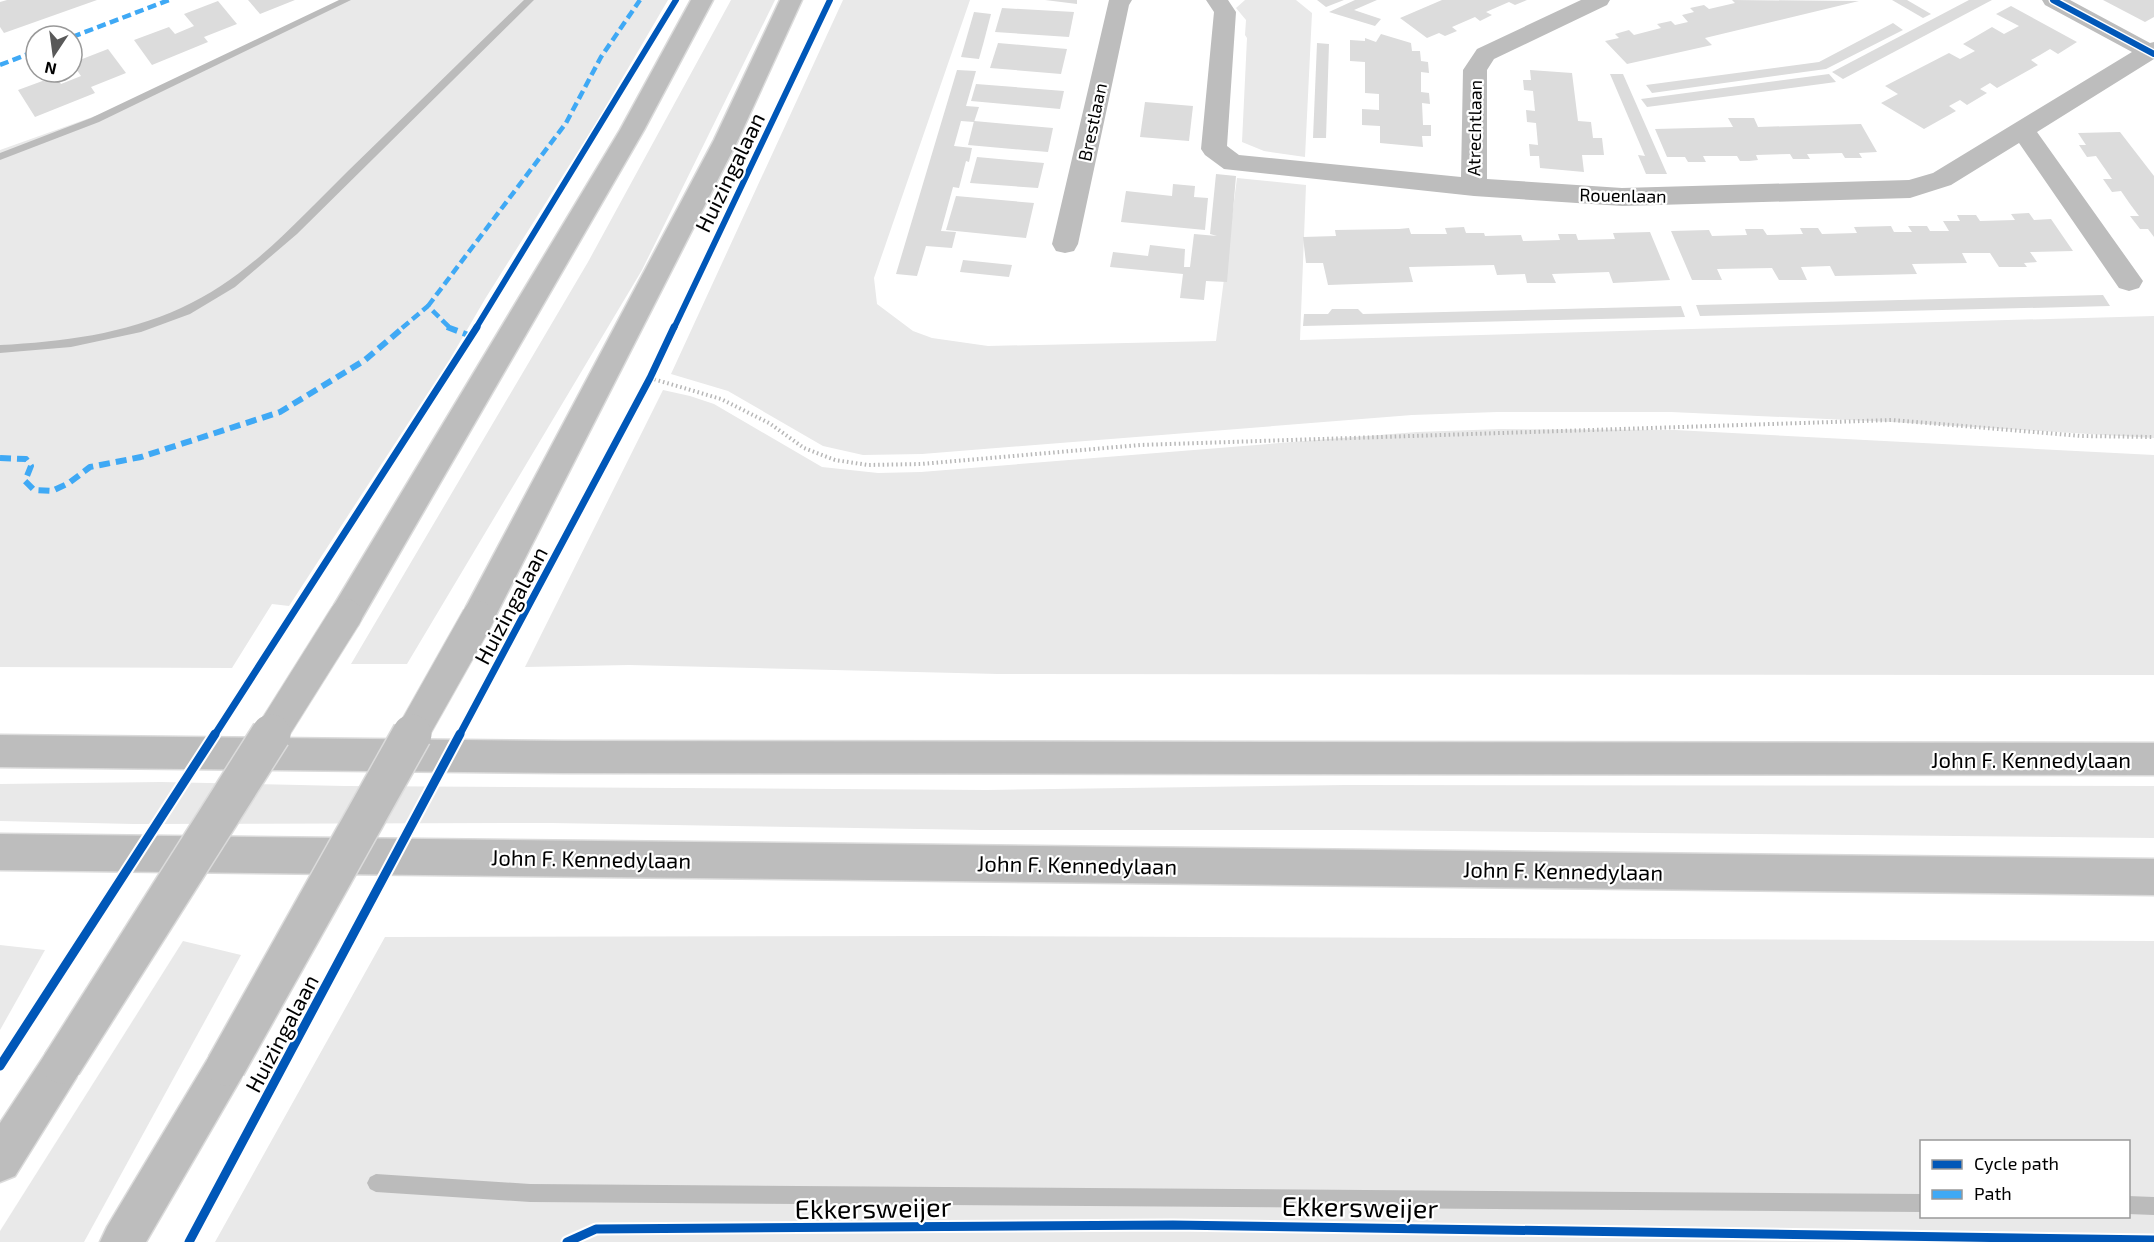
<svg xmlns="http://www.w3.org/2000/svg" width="2154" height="1242" viewBox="0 0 2154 1242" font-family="'Exo 2',sans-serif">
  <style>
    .green { fill: #e9e9e9; fill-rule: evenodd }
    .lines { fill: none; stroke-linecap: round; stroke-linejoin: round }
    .stream { fill: #bbb; fill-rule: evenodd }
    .building { fill: #dcdcdc }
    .major-casing { stroke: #dbdbdb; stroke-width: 3 }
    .highway-casing { stroke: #dbdbdb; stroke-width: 3 }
    .path { stroke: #b8b8b8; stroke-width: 4; stroke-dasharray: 1.5 3; stroke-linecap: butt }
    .minor { fill: #bdbdbd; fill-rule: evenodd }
    .major { fill: #bdbdbd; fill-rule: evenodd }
    .highway { fill: #bdbdbd; fill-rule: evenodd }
    .major-bridge-far1-casing { stroke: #dbdbdb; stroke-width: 34; stroke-linecap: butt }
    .major-bridge-casing { stroke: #dbdbdb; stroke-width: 42; stroke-linecap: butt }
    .major-bridge-far1 { stroke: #bdbdbd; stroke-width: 32 }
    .major-bridge { stroke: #bdbdbd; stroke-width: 39 }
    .quiet-far1 { stroke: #3fa9f5; stroke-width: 4.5; stroke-dasharray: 9 4.5; stroke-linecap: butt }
    .quiet { stroke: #3fa9f5; stroke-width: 6; stroke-dasharray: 11 6; stroke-linecap: butt }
    .cycleway-far2-casing { stroke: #fff; stroke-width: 9 }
    .cycleway-far1-casing { stroke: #fff; stroke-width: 10 }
    .cycleway-casing { stroke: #fff; stroke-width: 13 }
    .cycleway-far2 { stroke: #0057b8; stroke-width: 6 }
    .cycleway-far1 { stroke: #0057b8; stroke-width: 7 }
    .cycleway { stroke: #0057b8; stroke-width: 9 }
    .labels { text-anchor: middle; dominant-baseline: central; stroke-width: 4.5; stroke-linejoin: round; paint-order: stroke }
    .far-street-label { font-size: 18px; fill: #000; stroke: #fff }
    .street-label { font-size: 22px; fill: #000; stroke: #fff }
    .near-street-label { font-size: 27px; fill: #000; stroke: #fff }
  </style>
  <rect width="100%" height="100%" fill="#fff"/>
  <g class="green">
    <path d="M348 0H668L596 123 485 299 450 359 289 606 272 604 232 668 0 667V150L140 100Z"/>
    <path d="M731 0H775L642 270 407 664H351L588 262Z"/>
    <path d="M843 0H970L874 278 877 304 913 331 932 338 988 346 1216 341 1237 178 1306 185 1300 340 2154 316V438L1892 422 1671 412H1497L1412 415 922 454 863 455 823 446 728 391 671 374Z"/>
    <path d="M1245 0H1296L1312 13 1305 157 1264 151 1242 142 1247 38 1245 35 1246 20 1236 8Z"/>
    <path d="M663 390 690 396 714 404 822 467 878 473 921 472 1417 432 1501 429 1675 430 2154 455V675L998 674 629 665 525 667Z"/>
    <path d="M161 782 345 786 987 790 1346 785 2154 786V838L1353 830H982L551 823 134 824 0 821V784Z"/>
    <path d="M977 936 2154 941V1242H215L385 937ZM1922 1142H2128V1216H1922Z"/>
    <path d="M183 941 241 955 84 1242H0V1231Z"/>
    <path d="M0 945 45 950 0 1030Z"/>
  </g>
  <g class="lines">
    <g class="stream">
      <path d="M339 0H351L99 122 0 160V153L91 118Z"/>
      <path d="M524 0H534L297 234 235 287 190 314 141 332 71 347 0 353V345C62 342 124 334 181 308 248 278 297 221 348 171 407 114 465 57 524 0Z"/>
      <path d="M376 1174 530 1184 1922 1194V1212L530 1202 376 1192 370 1189 367 1183 370 1177Z"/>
      <path d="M2128 1196 2154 1197V1215L2128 1214Z"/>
    </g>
  </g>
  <g class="building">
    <path d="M7 0H97L4 33 0 27V2Z"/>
    <path d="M248 0H295L260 14Z"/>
    <path d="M1045 0H1077V4Z"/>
    <path d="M1317 0H1344L1326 7Z"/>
    <path d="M1355 0H1377L1354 10 1381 19 1375 26 1329 12Z"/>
    <path d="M1442 0H1527L1515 5 1509 2 1486 12 1492 15 1480 21 1475 17 1452 27 1457 31 1445 36 1439 33 1427 38 1400 18Z"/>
    <path d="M1732 0 1859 1 1705 38 1712 45 1627 64 1605 41 1619 38 1615 34 1629 30 1634 35 1661 28 1657 24 1671 21 1675 25 1688 22 1682 15 1694 12 1690 8 1704 5 1709 9 1735 3Z"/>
    <path d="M1892 0H1907L1931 14 1923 18Z"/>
    <path d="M1969 0H1992L1843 79 1832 72Z"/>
    <path d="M2103 0H2154V17L2145 22Z"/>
    <path d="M218 1 237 24 204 37 208 42 152 65 134 40 169 27 175 34 194 26 184 14Z"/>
    <path d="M2011 6 2077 42 2058 54 2050 49 2040 55 2031 60 2038 65 1997 88 1990 83 1980 89 1987 93 1967 105 1960 100 1949 106 1956 111 1924 129 1881 103 1898 94 1885 86 1949 53 1960 59 1975 51 1963 44 1992 27 2004 34 2019 26 1996 14Z"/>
    <path d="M1002 8 1074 12 1069 37 995 32Z"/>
    <path d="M974 12 991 14 984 41 979 59 961 57Z"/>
    <path d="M1893 23 1903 30 1826 69 1652 93 1646 85 1819 62Z"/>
    <path d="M1381 34 1411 43 1412 51H1420L1421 61 1428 62 1429 73 1421 72V92L1429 93 1430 104 1422 103 1423 125H1431V136H1422L1423 147 1380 143V126L1362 125V109L1379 110V94L1365 93V62L1350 61V40L1365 41V38L1376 42Z"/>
    <path d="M998 43 1067 49 1061 74 990 68Z"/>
    <path d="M1317 43 1329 44 1326 138H1313Z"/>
    <path d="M108 49 126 73 91 87 95 93 35 117 18 90 56 76 61 84 81 76 72 63Z"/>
    <path d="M957 70 976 71 966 106 979 107 974 122 961 121 954 146 972 148 969 162 966 161 959 188 953 187 941 231 956 232 952 248 926 246 917 276 896 274Z"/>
    <path d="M1530 70 1572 73 1578 121 1591 122 1593 138H1602L1604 155H1582L1584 172 1540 168 1539 156H1530L1529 144 1538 145 1536 123 1527 122 1526 110 1535 111 1533 91 1524 90 1523 80H1531Z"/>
    <path d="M1610 74H1623L1667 174H1646L1638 155 1645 156Z"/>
    <path d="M1829 74 1836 82 1647 107 1641 99Z"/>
    <path d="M976 84 1064 91 1060 109 971 101Z"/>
    <path d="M1145 102 1193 106 1189 141 1140 137Z"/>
    <path d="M1728 118H1754L1758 127 1861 124 1877 152 1859 153 1862 158H1845L1842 153 1807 154 1810 159H1793L1790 154 1756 155 1758 160 1749 161H1740L1737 156H1703L1706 162H1688L1685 157H1667L1655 129 1733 127Z"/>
    <path d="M974 121 1053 128 1048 152 968 145Z"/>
    <path d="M2120 132 2154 176V237L2148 229H2140L2130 216H2139L2130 204 2121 191 2112 192 2103 179H2112L2096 156 2087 157 2079 145H2086L2078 133Z"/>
    <path d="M977 157 1044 163 1038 188 970 183Z"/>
    <path d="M1216 174 1236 176 1227 282 1206 281 1204 300 1180 298 1183 274 1110 267 1113 252 1148 256 1150 245 1185 249 1184 267H1190L1194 234 1217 236 1210 234Z"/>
    <path d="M1173 184 1195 186 1194 197 1208 198 1205 230 1121 222 1126 191 1172 196Z"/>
    <path d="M956 196 1034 203 1026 238 946 230Z"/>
    <path d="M2029 213 2034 220 2051 219 2073 251 2030 252 2037 262 2024 263 2027 267H1999L1990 253H1962L1967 263 1912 264 1917 274 1835 276 1830 266 1801 267 1807 280H1779L1772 268 1717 269 1722 280H1692L1671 231 1709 230 1712 236 1747 235 1745 229H1763L1767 235 1803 234 1800 228H1818L1822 234 1857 233 1854 227 1891 226 1894 232H1912L1908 226H1927L1930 231H1949L1943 221H1960L1957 215H1976L1980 221 2015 220 2011 214Z"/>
    <path d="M1464 227 1466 233H1484L1485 236 1521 235 1523 241 1560 240 1558 234H1576L1578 240 1615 239 1613 233 1650 232 1670 280 1613 283 1609 272 1552 274 1556 283H1527L1525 274 1497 275 1494 265 1409 267 1413 282 1328 285 1323 263H1306L1303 237 1336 236 1335 230 1399 229 1409 228 1411 234H1447L1445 228Z"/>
    <path d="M963 260 1012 265 1009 277 960 272Z"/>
    <path d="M2103 295 2110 306 1700 316 1696 305Z"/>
    <path d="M1681 306 1685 317 1303 326 1304 314H1328L1332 309H1358L1363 314Z"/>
  </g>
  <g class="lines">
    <g class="major-casing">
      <g id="major">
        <path d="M691 0H713L644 130 358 625 346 629 334 625 330 615 334 605 620 130Z"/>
        <path d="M780 0H802L738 140 490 627 478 631 466 627 462 617 466 607 714 140Z"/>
        <path d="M62 1044 76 1050 82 1064 76 1078 15 1176 0 1182V1123L48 1050Z"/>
        <path d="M226 1046 240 1052 246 1066 240 1080 146 1242H100L107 1227 212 1052Z"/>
      </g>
    </g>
    <g class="highway-casing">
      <g id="highway">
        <path d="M0 735 564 741 2154 743V775L564 773 0 767Z"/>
        <path d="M0 834 2154 859V895L0 870Z"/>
      </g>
    </g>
    <path class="path" d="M650 378 721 399 769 423 804 448 835 460 868 465 921 464 1140 445 1892 420 2081 436 2154 437"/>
    <g class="minor">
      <path d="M1109 0H1132L1129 5 1078 244 1074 251 1065 253 1056 251 1052 244Z"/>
      <path d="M1206 0H1228L1236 12 1227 146 1239 155 1461 177 1463 70 1477 49 1581 0H1610L1607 5 1494 59 1487 70V179L1622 188 1909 180 1933 173 2132 52 2045 5 2042 0H2070L2150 43 2154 42V59L2037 132 2143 281 2139 288 2129 291 2119 288 2019 143 1951 185 1910 198 1622 206 1474 196 1224 169 1205 155 1201 149 1214 12Z"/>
    </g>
    <use href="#major" class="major"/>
    <use href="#highway" class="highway"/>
    <g class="major-bridge-far1-casing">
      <g id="major-bridge-far1">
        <path d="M270 736 346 615"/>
        <path d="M411 736 478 617"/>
      </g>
    </g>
    <g class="major-bridge-casing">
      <g id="major-bridge">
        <path d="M62 1064 271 734"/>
        <path d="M226 1066 412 734"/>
      </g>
    </g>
    <use href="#major-bridge-far1" class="major-bridge-far1"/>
    <use href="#major-bridge" class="major-bridge"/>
    <g class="quiet-far1">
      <path d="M72 37 169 0"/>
      <path d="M0 65 36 51"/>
      <path d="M428 306 566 123 601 57 640 0"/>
      <path d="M402 328 428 306 450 328"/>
    </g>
    <g class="quiet">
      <path d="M447 327 471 336"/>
      <path d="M0 458 26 459 31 466 25 481 34 490 52 491 69 483 90 467 141 457 280 412 365 360 404 327"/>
    </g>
    <g class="cycleway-far2-casing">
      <g id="cycleway-far2">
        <path d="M2053 0 2154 54"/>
        <path d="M476 328 676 0"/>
        <path d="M674 328 830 0"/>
      </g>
    </g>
    <g class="cycleway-far1-casing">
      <g id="cycleway-far1">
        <path d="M214 736 477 327"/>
        <path d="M459 736 650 378 674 327"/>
      </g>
    </g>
    <g class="cycleway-casing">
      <g id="cycleway">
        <path d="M0 1066 215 734"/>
        <path d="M189 1242 460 734"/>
        <path d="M567 1242 596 1229 1173 1225 2154 1240"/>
      </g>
    </g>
    <use href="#cycleway-far2" class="cycleway-far2"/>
    <use href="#cycleway-far1" class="cycleway-far1"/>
    <use href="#cycleway" class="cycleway"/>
  </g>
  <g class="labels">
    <g class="far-street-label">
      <text transform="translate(1092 122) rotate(-78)">Brestlaan</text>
      <text transform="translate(1474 128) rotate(-89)">Atrechtlaan</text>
      <text transform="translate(1623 195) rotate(1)">Rouenlaan</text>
    </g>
    <g class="street-label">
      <text transform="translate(729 172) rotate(-64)">Huizingalaan</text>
      <text transform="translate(510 605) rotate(-62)">Huizingalaan</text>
      <text x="2031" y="759">John F. Kennedylaan</text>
      <text transform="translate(591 858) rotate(1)">John F. Kennedylaan</text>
      <text transform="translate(1077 864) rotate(1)">John F. Kennedylaan</text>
      <text transform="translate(1563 870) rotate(1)">John F. Kennedylaan</text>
      <text transform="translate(281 1033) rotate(-62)">Huizingalaan</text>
    </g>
    <g class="near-street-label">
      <text transform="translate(1360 1206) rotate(1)">Ekkersweijer</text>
      <text transform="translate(873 1207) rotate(-1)">Ekkersweijer</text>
    </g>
  </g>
  <rect x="1920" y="1140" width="210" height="78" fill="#ffffff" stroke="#999999" stroke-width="1.5"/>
  <rect x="1932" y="1160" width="30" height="9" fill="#0057b8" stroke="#999999" stroke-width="1.5"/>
  <text x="1974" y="1170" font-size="18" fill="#000000">Cycle path</text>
  <rect x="1932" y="1190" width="30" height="9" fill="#3fa9f5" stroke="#999999" stroke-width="1.5"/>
  <text x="1974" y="1200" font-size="18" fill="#000000">Path</text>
  <g transform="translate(54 54) rotate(193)"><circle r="28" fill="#ffffff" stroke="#999999" stroke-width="1.5"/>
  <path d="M0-4.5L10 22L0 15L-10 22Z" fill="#595959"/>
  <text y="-9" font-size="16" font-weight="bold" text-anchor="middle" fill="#000000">N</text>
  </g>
</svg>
